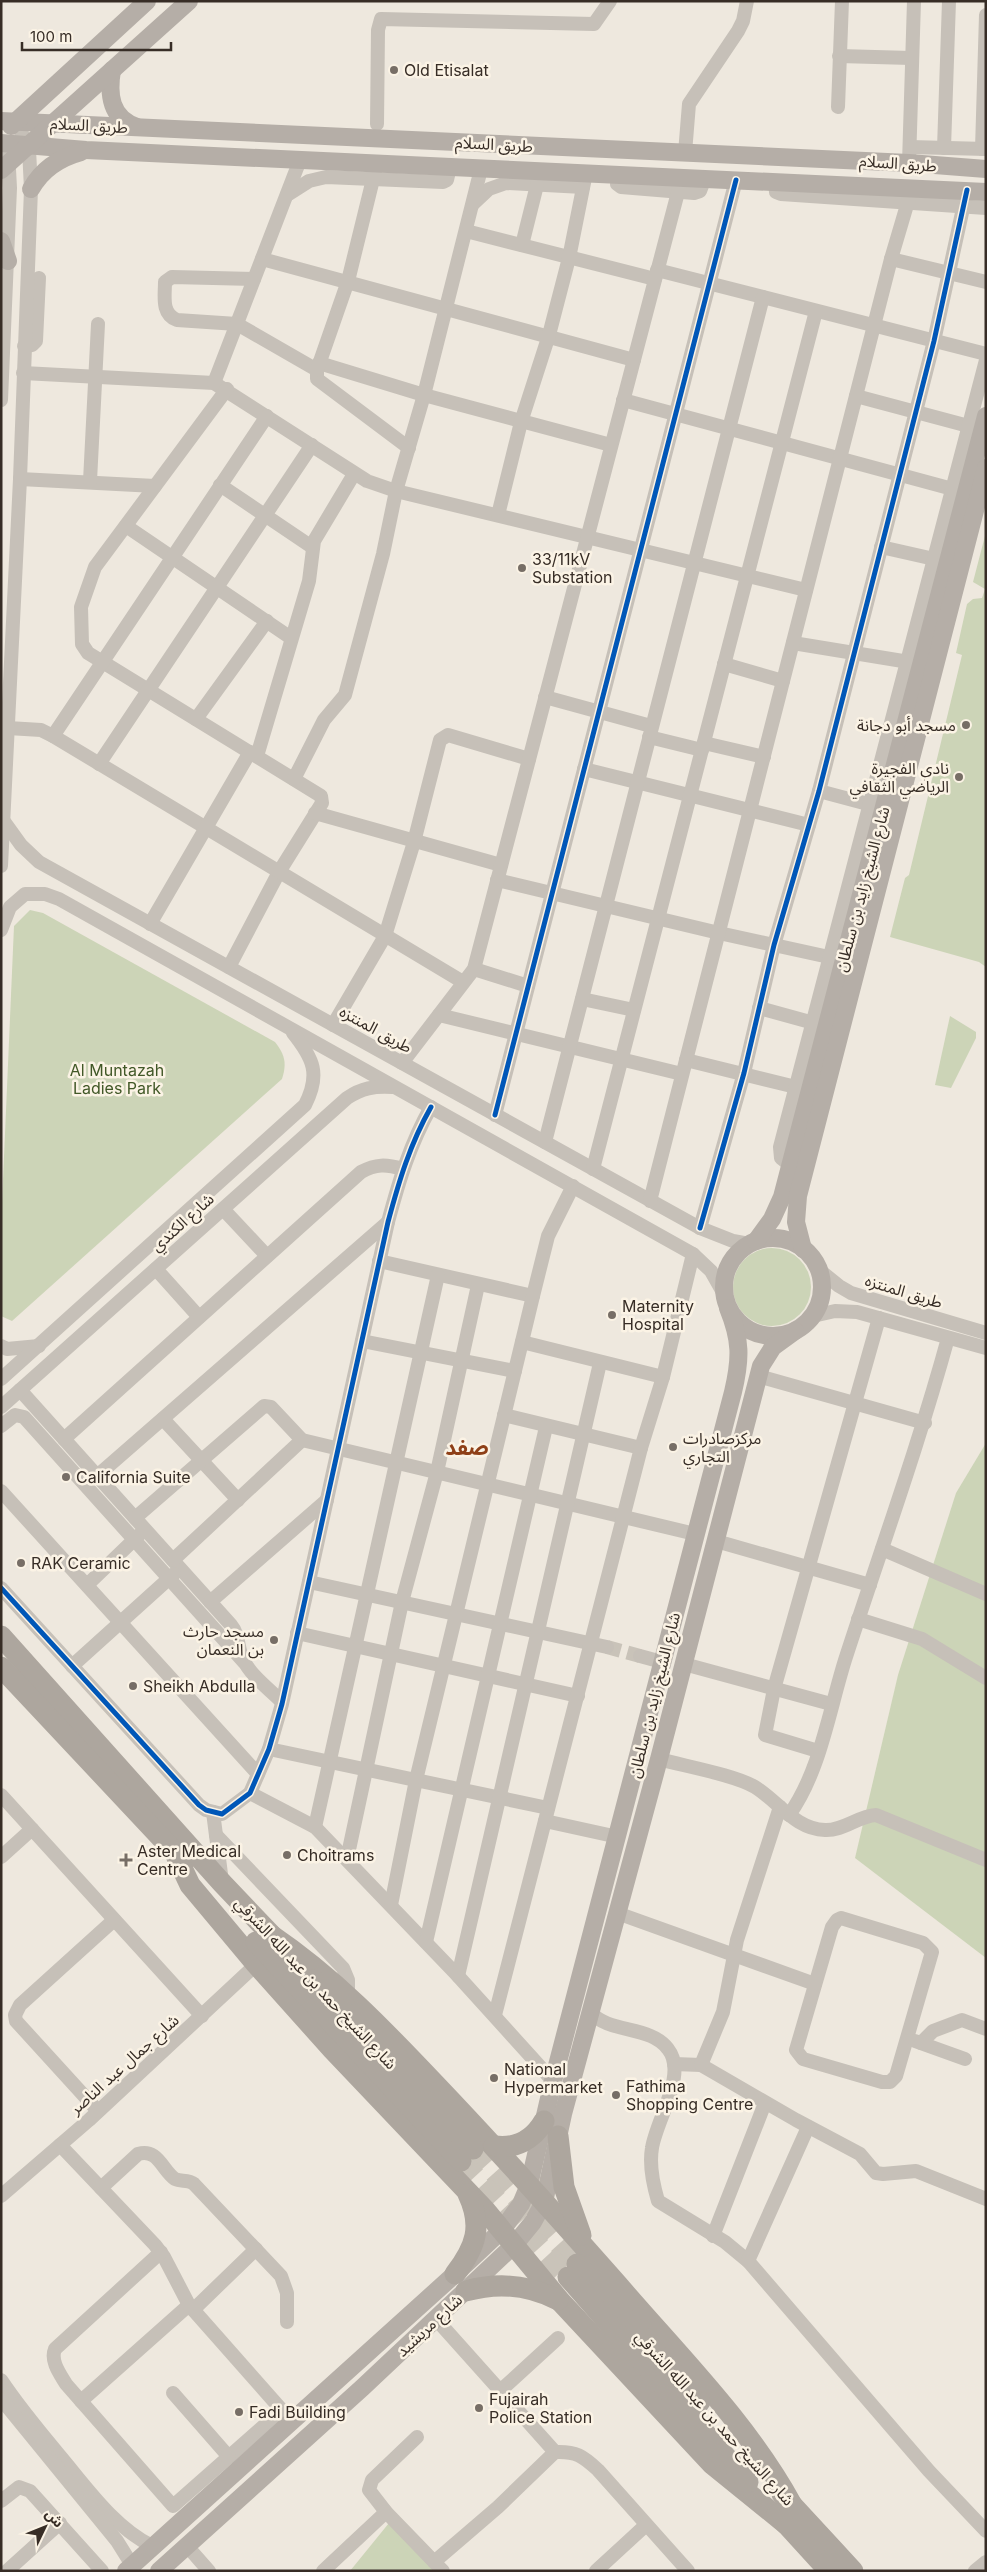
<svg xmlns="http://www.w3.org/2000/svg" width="987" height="2572" viewBox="0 0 987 2572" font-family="Inter,'Noto Sans Arabic',sans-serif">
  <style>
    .green { fill: #ccd4b7 }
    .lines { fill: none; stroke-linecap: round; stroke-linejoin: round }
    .minor-tunnel { stroke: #c9c3b9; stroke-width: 14; stroke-dasharray: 14 7; stroke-linecap: butt }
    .highway-tunnel { stroke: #c9c3b9; stroke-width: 21; stroke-dasharray: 21 11; stroke-linecap: butt }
    .minor { stroke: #c6c0b8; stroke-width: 14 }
    .major { stroke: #b5aea7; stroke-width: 18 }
    .highway { stroke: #ada69e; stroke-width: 21 }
    .cycleway-casing { stroke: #fbf3e5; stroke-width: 8 }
    .cycleway { stroke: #0057b8; stroke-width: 5 }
    .poi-dot { fill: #776e66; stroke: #fbf3e5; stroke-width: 2 }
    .labels { text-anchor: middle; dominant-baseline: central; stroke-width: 5; stroke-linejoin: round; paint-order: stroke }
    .poi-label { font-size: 16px; fill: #372d26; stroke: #fbf3e5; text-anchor: start }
    .street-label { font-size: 16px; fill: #372d26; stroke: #fbf3e5 }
    .park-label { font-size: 16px; fill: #415827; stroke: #fbf3e5 }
    .district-label { font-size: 21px; font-weight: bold; fill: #8e3f17; stroke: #fbf3e5 }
  </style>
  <rect width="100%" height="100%" fill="#eee8de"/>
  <g class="green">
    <path d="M986 532V967L979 962 890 937 905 878 909 875 962 655 956 653 967 604 973 599 982 598 985 589 973 582Z"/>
    <path d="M30 910 43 913 275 1042C285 1055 287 1063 282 1079L12 1321 1 1316V1226L14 926Z"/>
    <path d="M950 1016 976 1032V1038L951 1088 935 1085Z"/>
    <circle cx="772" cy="1287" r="39"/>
    <path d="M986 1443V1958L855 1858 898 1675 956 1493Z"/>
    <path d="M389 2523 436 2571H350Z"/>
  </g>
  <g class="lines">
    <path class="minor-tunnel" d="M607 1647 640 1656"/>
    <g class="highway-tunnel">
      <path d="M473 2149 577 2264"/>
      <path d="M461 2161 568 2277"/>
    </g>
    <g class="minor">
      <path d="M839 56 911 58"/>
      <path d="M838 107 842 1"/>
      <path d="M377 124 378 30 381 19 594 24 610 1"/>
      <path d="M910 147 986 149"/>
      <path d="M944 148 949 1"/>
      <path d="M982 149 986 15"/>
      <path d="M1 153 9 169 10 188 1 400"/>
      <path d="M685 153 689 104 738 31 743 21 747 1"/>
      <path d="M909 163 914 1"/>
      <path d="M618 174 617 184 621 187 694 193 700 191 705 178"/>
      <path d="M775 182 776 192 781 194 986 208"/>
      <path d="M287 195 309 181 326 177 443 182 447 180 450 167"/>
      <path d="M473 204 489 189 506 183 583 187"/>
      <path d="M466 231 655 279"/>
      <path d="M522 245 537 185"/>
      <path d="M262 259 634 360"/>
      <path d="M891 259 986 282"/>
      <path d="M657 270 986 354"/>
      <path d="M254 279 172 277 165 282C165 296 161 314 177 320L237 324 317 370V379L409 448"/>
      <path d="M24 346 32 345 36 341 39 278"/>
      <path d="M319 363 424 395 611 445"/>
      <path d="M317 370 348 281 377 163"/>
      <path d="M23 373 214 383 367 481 396 491 806 590"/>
      <path d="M214 383 300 160"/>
      <path d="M227 389 95 567 81 607 82 644 88 653 321 796 322 803 279 872 229 967"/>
      <path d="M856 396 976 428"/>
      <path d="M623 400 960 491"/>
      <path d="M20 479 155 486"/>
      <path d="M90 481 98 324"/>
      <path d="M220 485 312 547"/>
      <path d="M498 515 521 422 549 335 569 258 586 173"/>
      <path d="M126 526 291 638"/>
      <path d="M881 547 943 561"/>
      <path d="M793 643 915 663"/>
      <path d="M724 664 783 681"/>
      <path d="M545 697 651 726"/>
      <path d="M196 719 267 621"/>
      <path d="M8 728 41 730 53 736 463 982"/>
      <path d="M53 736 267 416"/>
      <path d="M649 737 702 750"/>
      <path d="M704 743 764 757"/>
      <path d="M257 756 309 581 314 541 354 474"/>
      <path d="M99 764 312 445"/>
      <path d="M584 769 809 825"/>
      <path d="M294 779 324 720 345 695 383 554 396 491 424 395 481 169"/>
      <path d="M819 791 879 807"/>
      <path d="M315 813 501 865"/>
      <path d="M3 820 21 845 39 862 700 1228 733 1241 749 1244"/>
      <path d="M1 866 20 479 31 189 29 149 16 121"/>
      <path d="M497 880 719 933 838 959"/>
      <path d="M150 924 250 752"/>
      <path d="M1 930 10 907 25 894H45L59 899 693 1254 711 1271 724 1294"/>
      <path d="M474 969 528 986"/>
      <path d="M582 999 634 1010"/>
      <path d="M759 1008 821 1025"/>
      <path d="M439 1015 682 1074"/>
      <path d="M333 1025 385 936 414 842 440 740 448 735 529 759"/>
      <path d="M686 1060 804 1089"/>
      <path d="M402 1063 474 969 682 177"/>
      <path d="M495 1115 736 180"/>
      <path d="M545 1142 763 297"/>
      <path d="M790 1165 781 1158 780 1147 986 360"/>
      <path d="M593 1169 816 311"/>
      <path d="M650 1201 891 259 912 188"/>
      <path d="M223 1209 267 1256"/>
      <path d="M700 1228 744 1073 774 945 819 791 934 341 967 190"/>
      <path d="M379 1261 533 1296"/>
      <path d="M156 1269 199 1317"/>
      <path d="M818 1269 839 1286 851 1293 986 1333"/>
      <path d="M813 1316 835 1311 857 1312 986 1348"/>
      <path d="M362 1341 515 1371"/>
      <path d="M522 1342 663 1377"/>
      <path d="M1 1346 7 1349 39 1346"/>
      <path d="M758 1376 925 1423"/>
      <path d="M1 1379 305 1105C321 1074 313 1058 293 1033"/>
      <path d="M20 1390 231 1625C240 1636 237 1647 243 1659 250 1675 269 1689 281 1701"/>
      <path d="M1 1407 347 1098C362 1088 374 1086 392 1087"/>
      <path d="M504 1415 641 1448"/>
      <path d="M163 1419 238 1500"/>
      <path d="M1 1426 15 1415 24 1417 244 1662"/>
      <path d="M64 1439 361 1172C376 1164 386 1164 402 1169"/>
      <path d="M97 1476 388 1222"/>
      <path d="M1 1491 258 1774"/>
      <path d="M135 1518 264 1406 271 1407 302 1440 695 1534"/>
      <path d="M716 1541 870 1585"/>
      <path d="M882 1549 986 1594"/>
      <path d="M173 1560 302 1440"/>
      <path d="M309 1582 607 1647"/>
      <path d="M87 1585 139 1535"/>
      <path d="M1 1588 199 1805 206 1810 222 1814 250 1793 269 1749 282 1704 388 1222C399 1181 410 1144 431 1107"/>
      <path d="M210 1602 327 1500"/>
      <path d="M858 1619 922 1639 986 1678"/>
      <path d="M297 1633 578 1696"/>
      <path d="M640 1656 662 1662"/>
      <path d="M684 1664 831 1704"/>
      <path d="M72 1666 174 1574"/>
      <path d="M269 1749 548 1808"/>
      <path d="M818 1751 765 1735 774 1689 879 1318"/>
      <path d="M659 1759C684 1766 735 1775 755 1787 779 1802 795 1829 825 1830 843 1831 858 1816 876 1815L986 1860"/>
      <path d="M250 1793 315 1827 458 1976 553 2081"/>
      <path d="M1 1795 202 2016"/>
      <path d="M213 1812 222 1882"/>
      <path d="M789 1815C820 1772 829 1711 845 1660 880 1552 918 1447 948 1338"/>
      <path d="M545 1821 618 1837"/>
      <path d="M315 1827 438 1275"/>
      <path d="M216 1835 343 1968 348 1980V1994"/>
      <path d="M1 1857 32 1829"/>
      <path d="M347 1859 402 1602 437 1472 478 1285"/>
      <path d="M391 1905 416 1780 533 1296 548 1236 573 1186"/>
      <path d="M617 1913 815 1984"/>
      <path d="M841 1918 923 1943 932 1952 896 2076 890 2082H882L803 2059 796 2050 832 1927 837 1920Z"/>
      <path d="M426 1942 546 1427"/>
      <path d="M458 1976 600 1363"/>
      <path d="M590 2012C610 2034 650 2025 668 2049 688 2074 656 2120 652 2148 649 2165 653 2184 658 2201L725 2242 748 2261 929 2471 986 2531"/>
      <path d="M495 2015 641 1448 663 1377 693 1254"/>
      <path d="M915 2041 965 2059"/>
      <path d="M921 2043 933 2031 962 2020 986 2029"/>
      <path d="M674 2064 701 2065 796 2120 860 2154 876 2173 883 2174 916 2171 986 2199"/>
      <path d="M701 2065 723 2012 737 1940 780 1807"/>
      <path d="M98 2111 16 2021 15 2015 20 2005 114 1920"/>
      <path d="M60 2145 155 2245 164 2257 189 2305 287 2416"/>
      <path d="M101 2188 138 2154C158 2148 162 2170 175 2179 181 2182 188 2179 194 2184L281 2276 287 2293V2322"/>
      <path d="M1 2196 89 2120 261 1960"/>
      <path d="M713 2236 765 2103"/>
      <path d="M161 2252 55 2349C50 2361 60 2374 66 2384L173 2506 282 2410"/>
      <path d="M748 2261 808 2127"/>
      <path d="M193 2310 256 2249"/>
      <path d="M436 2319 555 2452"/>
      <path d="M1 2380C19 2407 39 2431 60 2456 87 2488 114 2527 152 2546"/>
      <path d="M500 2391 558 2338"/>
      <path d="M173 2393 229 2457"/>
      <path d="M1 2399 117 2541 132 2565"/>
      <path d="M81 2401 189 2305"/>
      <path d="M417 2437 372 2480 369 2490 386 2512 443 2571"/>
      <path d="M1 2501 19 2487 30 2491 102 2571"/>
      <path d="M187 2546 209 2571"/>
      <path d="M434 2562 498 2507 555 2452C576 2451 583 2456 598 2470L688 2571"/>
      <path d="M7 2571 60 2523"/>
      <path d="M323 2571 386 2512"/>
      <path d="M596 2571 646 2525"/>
      <path d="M975 2571 986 2562"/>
    </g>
    <g class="major">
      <path d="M112 70C108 94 110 118 137 127"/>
      <path d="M1 121 909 163 986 169"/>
      <path d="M11 126 147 1"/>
      <path d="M1 143 86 150 986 192"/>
      <path d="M1 170 189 1"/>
      <path d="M31 189C42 169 59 158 81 152"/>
      <path d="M1 241 8 261"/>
      <circle cx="773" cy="1287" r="49"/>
      <path d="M756 1241 772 1219 782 1197 986 416"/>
      <path d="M803 1249 796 1222 798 1196 986 468"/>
      <path d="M126 2571 455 2274 502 2230 521 2204 529 2185 553 2081 733 1392C741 1358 741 1340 728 1308"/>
      <path d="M159 2571 362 2388 515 2244 533 2222 544 2202 563 2114 659 1759 761 1366 773 1347 795 1331"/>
    </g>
    <g class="highway">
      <path d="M1 1636 222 1883 281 1945"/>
      <path d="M1 1667 184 1862"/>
      <path d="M174 1851 190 1885 256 1964 332 2049 485 2210 560 2301 712 2464 786 2524"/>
      <path d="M271 1935C333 1977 383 2029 435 2084 497 2149 558 2217 618 2285 678 2355 748 2424 792 2505"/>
      <path d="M256 1942 461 2161"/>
      <path d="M314 1980 473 2149"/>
      <path d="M558 2136 564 2187 581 2235"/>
      <path d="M494 2146C515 2149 533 2140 544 2121"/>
      <path d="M577 2264 700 2402"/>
      <path d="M455 2274C476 2247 483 2226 468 2194"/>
      <path d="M568 2277 748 2482"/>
      <path d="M466 2291C498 2282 529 2285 558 2300"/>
      <path d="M782 2494 853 2571"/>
      <path d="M777 2514 829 2571"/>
    </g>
    <g class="cycleway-casing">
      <g id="cycleway">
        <path d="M495 1115 736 180"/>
        <path d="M700 1228 744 1073 774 945 819 791 934 341 967 190"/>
        <path d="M1 1588 199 1805 206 1810 222 1814 250 1793 269 1749 282 1704 388 1222C399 1181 410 1144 431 1107"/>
      </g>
    </g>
    <use href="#cycleway" class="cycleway"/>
  </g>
  <g class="poi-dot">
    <circle cx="394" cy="70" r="5"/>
    <circle cx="522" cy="568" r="5"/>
    <circle cx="966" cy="725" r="5"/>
    <circle cx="959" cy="777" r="5"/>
    <circle cx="612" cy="1315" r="5"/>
    <circle cx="673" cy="1447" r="5"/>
    <circle cx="66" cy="1477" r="5"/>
    <circle cx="21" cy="1563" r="5"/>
    <circle cx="274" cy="1640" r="5"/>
    <circle cx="133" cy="1686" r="5"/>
    <circle cx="287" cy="1855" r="5"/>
    <path d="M123.5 1852.5h5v5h5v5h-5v5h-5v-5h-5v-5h5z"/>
    <circle cx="494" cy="2078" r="5"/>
    <circle cx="616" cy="2095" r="5"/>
    <circle cx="479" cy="2408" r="5"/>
    <circle cx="239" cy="2412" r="5"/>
  </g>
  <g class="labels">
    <g class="poi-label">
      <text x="404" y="70">Old Etisalat</text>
      <text x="532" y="559">33/11kV<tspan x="532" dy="18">Substation</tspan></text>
      <text x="956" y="725" text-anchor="end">مسجد أبو دجانة</text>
      <text x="949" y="768" text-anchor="end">نادي الفجيرة<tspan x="949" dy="18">الرياضي الثقافي</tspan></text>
      <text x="622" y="1306">Maternity<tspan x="622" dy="18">Hospital</tspan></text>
      <text x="683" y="1438">مركزصادرات<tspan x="683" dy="18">التجاري</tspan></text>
      <text x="76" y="1477">California Suite</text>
      <text x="31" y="1563">RAK Ceramic</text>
      <text x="264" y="1631" text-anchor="end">مسجد حارث<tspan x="264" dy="18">بن النعمان</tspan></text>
      <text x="143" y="1686">Sheikh Abdulla</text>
      <text x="137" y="1851">Aster Medical<tspan x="137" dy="18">Centre</tspan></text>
      <text x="297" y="1855">Choitrams</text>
      <text x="504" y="2069">National<tspan x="504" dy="18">Hypermarket</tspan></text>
      <text x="626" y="2086">Fathima<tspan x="626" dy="18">Shopping Centre</tspan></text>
      <text x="489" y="2399">Fujairah<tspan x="489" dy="18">Police Station</tspan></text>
      <text x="249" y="2412">Fadi Building</text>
    </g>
    <g class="street-label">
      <text transform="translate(89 125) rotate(3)">طريق السلام</text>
      <text transform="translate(494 144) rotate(3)">طريق السلام</text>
      <text transform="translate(898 163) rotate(4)">طريق السلام</text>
      <text transform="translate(862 889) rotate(-75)">شارع الشيخ زايد بن سلطان</text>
      <text transform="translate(376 1029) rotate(29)">طريق المنتزه</text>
      <text transform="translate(182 1222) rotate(-42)">شارع الكندي</text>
      <text transform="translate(904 1291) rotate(17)">طريق المنتزه</text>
      <text transform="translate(654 1695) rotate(-76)">شارع الشيخ زايد بن سلطان</text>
      <text transform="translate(316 1983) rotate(47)">شارع الشيخ حمد بن عبد الله الشرقي</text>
      <text transform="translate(124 2064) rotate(-42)">شارع جمال عبد الناصر</text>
      <text transform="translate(429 2325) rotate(-43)">شارع مريشيد</text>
      <text transform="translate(715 2418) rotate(48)">شارع الشيخ حمد بن عبد الله الشرقي</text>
    </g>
    <g class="park-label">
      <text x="117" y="1070">Al Muntazah<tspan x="117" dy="18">Ladies Park</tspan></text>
    </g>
    <g class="district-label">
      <text x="467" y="1447">صفد</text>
    </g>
  </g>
  <rect width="987" height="2572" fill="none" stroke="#372d26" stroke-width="5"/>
  <g transform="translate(45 2527) rotate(47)" stroke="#fbf3e5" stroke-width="4" paint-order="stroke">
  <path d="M0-4L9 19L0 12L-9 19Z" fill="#372d26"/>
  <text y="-8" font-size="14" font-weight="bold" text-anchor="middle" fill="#372d26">ش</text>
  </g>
  <path d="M22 42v8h149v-8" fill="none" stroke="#372d26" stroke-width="2.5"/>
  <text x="30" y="42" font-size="15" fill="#372d26" stroke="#fbf3e5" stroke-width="4" paint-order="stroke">100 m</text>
</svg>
